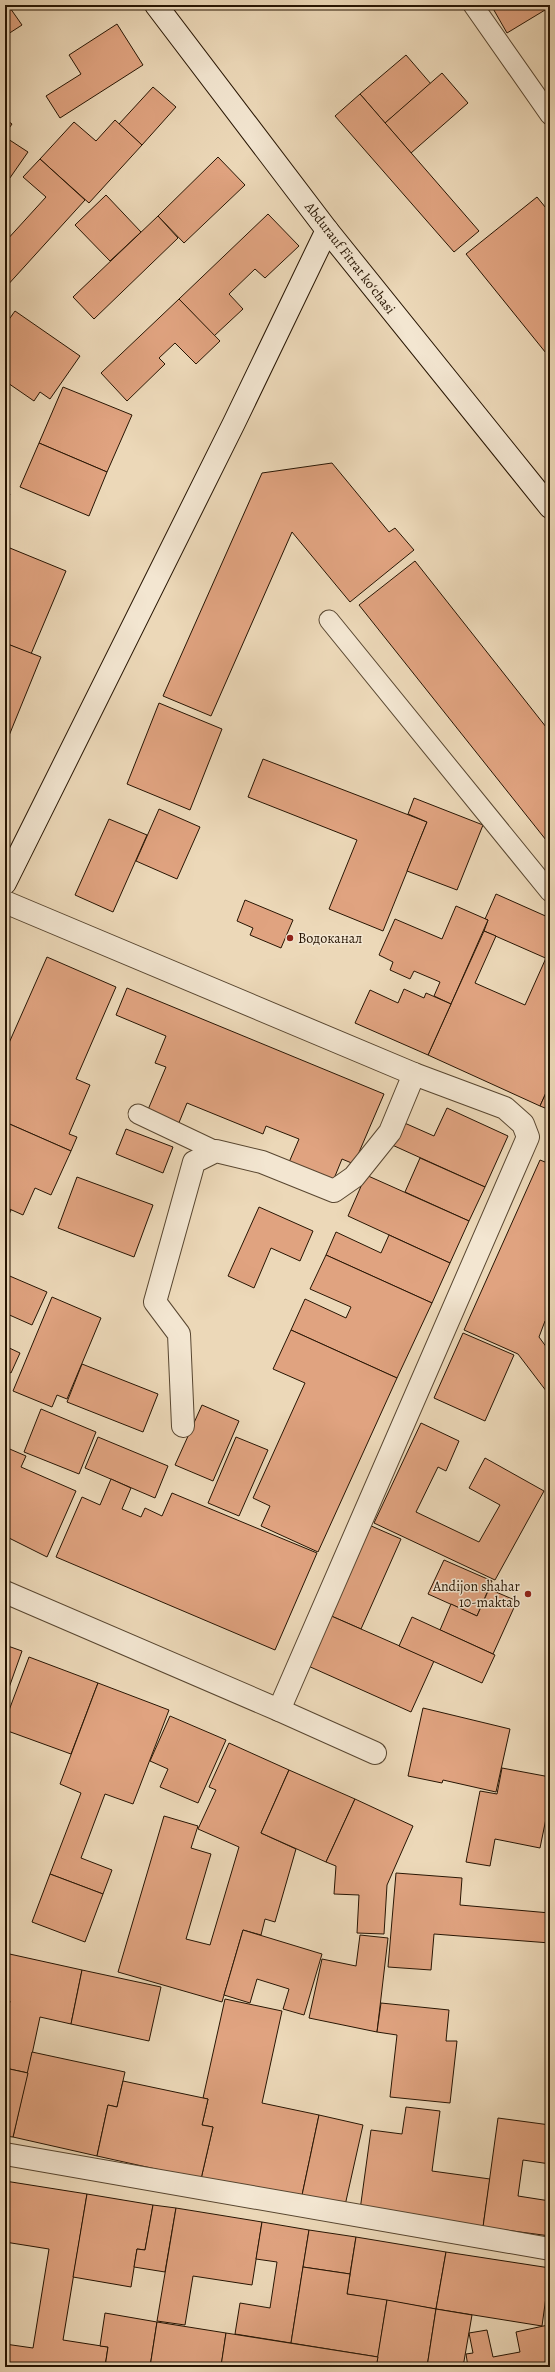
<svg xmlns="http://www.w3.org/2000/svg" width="555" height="2372" viewBox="0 0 555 2372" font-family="Alegreya,serif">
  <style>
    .building { fill: #e0a380; stroke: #271503 }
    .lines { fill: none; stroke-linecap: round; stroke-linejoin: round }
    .lane-casing { stroke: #584630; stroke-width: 21 }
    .street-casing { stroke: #584630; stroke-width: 24 }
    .secondary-casing { stroke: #271503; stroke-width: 24 }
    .lane { stroke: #f3e6d1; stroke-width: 19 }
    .street { stroke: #f3e6d1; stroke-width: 22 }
    .secondary { stroke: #f3e6d1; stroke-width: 22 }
    .poi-dot { fill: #8f2418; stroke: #f3e6d1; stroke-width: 1.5 }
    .labels { text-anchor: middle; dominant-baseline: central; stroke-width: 3; stroke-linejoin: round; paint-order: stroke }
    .street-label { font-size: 14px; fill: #271503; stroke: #f3e6d1 }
    .poi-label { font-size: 14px; fill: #271503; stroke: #f3e6d1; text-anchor: start }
  </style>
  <rect width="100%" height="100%" fill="#ecd8b8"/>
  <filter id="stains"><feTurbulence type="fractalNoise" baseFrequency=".005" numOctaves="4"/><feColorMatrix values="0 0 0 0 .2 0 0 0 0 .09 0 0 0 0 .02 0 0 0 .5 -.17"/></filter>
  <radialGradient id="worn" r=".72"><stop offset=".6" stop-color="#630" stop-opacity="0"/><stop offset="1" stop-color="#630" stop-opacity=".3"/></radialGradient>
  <g class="building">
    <path d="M5 5H8L22 25 5 36Z"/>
    <path d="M491 5H550V7L507 33Z"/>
    <path d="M117 24 143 65 60 118 46 96 81 74 69 55Z"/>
    <path d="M406 55 431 84 385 123 360 94Z"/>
    <path d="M442 73 468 103 411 153 385 123Z"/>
    <path d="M153 87 176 107 142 145 119 124Z"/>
    <path d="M360 94 479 231 454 252 335 116Z"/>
    <path d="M5 119 12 124 5 134Z"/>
    <path d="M115 120 142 145 89 203 40 159 74 122 96 141Z"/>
    <path d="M5 137 28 152 5 185Z"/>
    <path d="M218 157 245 185 184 243 158 216Z"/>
    <path d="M40 159 85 200 5 288V242L46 197 23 177Z"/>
    <path d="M106 195 141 232 110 261 75 225Z"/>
    <path d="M537 197 550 213V358L466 254Z"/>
    <path d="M268 214 299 246 265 278 255 269 229 294 243 309 214 336 179 299Z"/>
    <path d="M158 216 178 238 94 319 73 297Z"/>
    <path d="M179 299 220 341 196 364 175 343 159 358 165 364 127 401 101 373Z"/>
    <path d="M15 311 80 356 50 399 40 392 34 401 5 381V325Z"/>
    <path d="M63 387 132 415 107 472 39 443Z"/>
    <path d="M39 443 107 472 89 516 20 487Z"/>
    <path d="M332 463 389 532 395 528 414 550 350 602 292 532 211 716 163 696 262 473Z"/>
    <path d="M5 491 10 494 5 503Z"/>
    <path d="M5 546 66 571 31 654 5 643Z"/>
    <path d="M415 561 550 732V845L359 605Z"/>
    <path d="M5 643 41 657 6 743H5Z"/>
    <path d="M159 703 222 729 190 810 127 784Z"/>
    <path d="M263 759 427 822 383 931 329 909 357 840 248 797Z"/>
    <path d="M414 798 483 825 457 890 407 871 427 822 408 814Z"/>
    <path d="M159 809 200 827 177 879 136 861Z"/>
    <path d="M109 819 147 835 113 912 75 895Z"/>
    <path d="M496 894 550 918V960L484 931 488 920 485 919Z"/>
    <path d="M245 900 293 920 281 948 250 935 253 928 237 921Z"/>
    <path d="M456 906 488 920 451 1004 434 996 440 982 414 971 410 979 390 970 393 962 379 955 395 919 442 939Z"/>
    <path d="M484 931 496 936 475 983 525 1005 546 958 550 960V1084L540 1106 428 1055Z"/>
    <path d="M47 957 116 987 76 1079 90 1085 69 1134 77 1137 71 1151 5 1122V1052Z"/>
    <path d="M127 988 384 1094 354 1164 342 1159 331 1186 287 1167 299 1139 266 1126 263 1134 187 1103 178 1125 147 1112 166 1067 155 1063 166 1036 116 1015Z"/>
    <path d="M404 989 424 998 426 993 451 1004 428 1055 355 1023 370 990 398 1003Z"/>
    <path d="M550 1084V1110L540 1106Z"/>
    <path d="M447 1108 508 1136 485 1187 390 1144 400 1121 434 1136Z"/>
    <path d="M5 1122 71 1151 51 1195 35 1188 23 1215 5 1207Z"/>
    <path d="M126 1129 173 1147 163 1173 116 1154Z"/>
    <path d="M420 1158 485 1187 469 1221 405 1192Z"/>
    <path d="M540 1160 550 1164V1323L545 1321 539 1337 550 1352V1396L518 1354 464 1330Z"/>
    <path d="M366 1175 469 1221 450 1263 348 1216Z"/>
    <path d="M77 1177 153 1205 134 1257 58 1228Z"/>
    <path d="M5 1207 11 1210 5 1223Z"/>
    <path d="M259 1207 313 1231 300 1261 271 1248 254 1288 228 1276Z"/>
    <path d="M336 1232 381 1253 389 1235 450 1263 432 1303 326 1255Z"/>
    <path d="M326 1255 432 1303 397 1378 291 1330 305 1299 346 1318 351 1307 310 1289Z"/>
    <path d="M5 1274 47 1292 32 1325 5 1313Z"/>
    <path d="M52 1297 101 1318 67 1399 57 1395 52 1407 13 1391Z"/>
    <path d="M291 1330 397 1378 318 1552 261 1526 270 1506 253 1498 305 1383 273 1369Z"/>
    <path d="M463 1333 514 1355 485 1421 434 1398Z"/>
    <path d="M5 1346 20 1353 11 1373 5 1370Z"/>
    <path d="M82 1364 158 1394 143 1432 67 1402Z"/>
    <path d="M202 1405 239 1421 213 1481 175 1465Z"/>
    <path d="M41 1409 96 1432 79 1474 24 1452Z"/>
    <path d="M421 1423 459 1441 446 1471 438 1467 416 1512 479 1542 500 1505 469 1488 485 1458 544 1491 495 1580 374 1523Z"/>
    <path d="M98 1437 168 1466 155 1498 85 1468Z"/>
    <path d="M236 1437 268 1450 239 1516 208 1503Z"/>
    <path d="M5 1447 26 1456 21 1467 76 1491 47 1557 5 1536Z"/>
    <path d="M111 1479 131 1488 122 1509 141 1517 145 1508 162 1516 172 1493 317 1553 275 1650 56 1557 82 1497 100 1505Z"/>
    <path d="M369 1525 401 1539 361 1629 329 1615Z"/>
    <path d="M444 1560 492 1581 477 1616 428 1594Z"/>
    <path d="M489 1589 517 1601 493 1654 440 1630 451 1604 477 1616Z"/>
    <path d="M329 1615 434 1661 411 1712 306 1665Z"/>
    <path d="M412 1617 495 1655 482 1683 399 1646Z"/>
    <path d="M5 1645 22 1651 5 1699Z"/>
    <path d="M29 1657 98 1683 71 1754 5 1730V1721Z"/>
    <path d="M98 1683 169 1710 133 1804 105 1794 81 1858 112 1870 103 1894 50 1874 81 1793 60 1784Z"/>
    <path d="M423 1708 510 1729 496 1792 443 1780 442 1783 408 1776Z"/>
    <path d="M170 1716 226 1740 198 1803 160 1787 168 1769 150 1761Z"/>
    <path d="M229 1743 289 1770 261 1833 296 1849 275 1922 265 1919 261 1935 243 1930 222 2002 118 1972 164 1816 198 1826 191 1848 211 1854 186 1939 210 1945 239 1847 198 1829 216 1790 209 1787Z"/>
    <path d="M502 1768 550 1777V1799L540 1848 495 1839 490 1866 466 1862 480 1791 497 1794Z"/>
    <path d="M289 1770 355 1799 326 1862 261 1833Z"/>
    <path d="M355 1799 413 1826 387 1885 384 1934 357 1933 359 1895 334 1894 336 1866 326 1862Z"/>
    <path d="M396 1873 462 1878 460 1905 550 1913V1943L434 1934 431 1970 388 1967Z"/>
    <path d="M50 1874 103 1894 85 1942 32 1922Z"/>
    <path d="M243 1930 322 1954 304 2015 283 2009 289 1989 257 1979 250 2003 224 1995Z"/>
    <path d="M360 1935 388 1938 377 2032 309 2018 322 1959 356 1966Z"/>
    <path d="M5 1953 82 1970 71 2024 40 2017 28 2073 5 2068V2025L10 2001 5 2000Z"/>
    <path d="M82 1970 161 1987 149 2041 71 2024Z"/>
    <path d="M225 1999 282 2011 262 2103 319 2115 301 2200 201 2179 213 2127 202 2125 208 2099 203 2098Z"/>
    <path d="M381 2003 449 2010 446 2041H457L450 2103 390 2097 397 2035 377 2032Z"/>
    <path d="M32 2052 125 2072 117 2107 108 2105 97 2156 13 2137Z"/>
    <path d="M5 2068 28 2073 13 2137 5 2136Z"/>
    <path d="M123 2081 208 2099 202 2125 213 2127 201 2179 97 2156 108 2105 117 2107Z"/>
    <path d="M406 2107 440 2111 432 2171 490 2179 483 2227 360 2210 371 2130 402 2134Z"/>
    <path d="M319 2115 363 2125 344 2210 301 2200Z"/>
    <path d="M498 2118 550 2125V2164L523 2160 518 2196 550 2201V2236L483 2227Z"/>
    <path d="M5 2181 87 2194 63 2340 108 2347 105 2367H5V2344L33 2348 49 2249 5 2242Z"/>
    <path d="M87 2194 153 2205 145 2250 137 2249 131 2287 73 2277Z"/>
    <path d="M153 2205 176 2208 165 2272 134 2267 137 2249 145 2250Z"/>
    <path d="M176 2208 262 2222 252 2285 193 2276 185 2325 157 2321Z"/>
    <path d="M262 2222 309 2230 291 2343 235 2334 240 2303 270 2308 277 2262 256 2259Z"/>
    <path d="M309 2230 356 2237 350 2274 303 2267Z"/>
    <path d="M356 2237 446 2252 436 2309 347 2294Z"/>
    <path d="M446 2252 550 2268 542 2326 436 2309Z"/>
    <path d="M303 2267 350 2274 347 2294 387 2300 378 2357 291 2343Z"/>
    <path d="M387 2300 436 2309 427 2367 410 2365V2367H376Z"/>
    <path d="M436 2309 472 2315 463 2367H427Z"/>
    <path d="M105 2313 157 2322 150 2367H105L108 2347 100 2346Z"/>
    <path d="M157 2322 226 2333 221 2367H150Z"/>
    <path d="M548 2325 550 2367H468L466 2354 473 2353 469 2333 487 2330 493 2357 520 2352 516 2332Z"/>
    <path d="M226 2333 378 2357 376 2367 221 2366Z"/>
  </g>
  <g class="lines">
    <g class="lane-casing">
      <g id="lane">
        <path d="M473 5 550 115"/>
        <path d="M329 620 550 892"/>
        <path d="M138 1114 216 1151"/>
      </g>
    </g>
    <g class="street-casing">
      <g id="street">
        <path d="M5 902 414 1074 505 1108 523 1124 528 1137 279 1710"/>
        <path d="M183 1426 179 1334 155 1302 194 1162 216 1151 262 1162 334 1191 354 1177 390 1132 414 1074"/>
        <path d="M5 1592 279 1710 375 1753"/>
        <path d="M5 2154 550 2249"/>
      </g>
    </g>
    <g class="secondary-casing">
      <g id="secondary">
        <path d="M156 5 327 230 550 507"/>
        <path d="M5 883 234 423 327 230"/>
      </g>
    </g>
    <use href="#lane" class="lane"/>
    <use href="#street" class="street"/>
    <use href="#secondary" class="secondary"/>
  </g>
  <g class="poi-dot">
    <circle cx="290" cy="938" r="4"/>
    <circle cx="528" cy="1594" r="4"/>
  </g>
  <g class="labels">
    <g class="street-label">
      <text transform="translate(350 258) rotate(52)">Abdurauf Fitrat koʻchasi</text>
    </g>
    <g class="poi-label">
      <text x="298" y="938">Водоканал</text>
      <text x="520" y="1586" text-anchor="end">Andijon shahar<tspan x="520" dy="16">10-maktab</tspan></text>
    </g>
  </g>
  <rect width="555" height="2372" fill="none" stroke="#ecd8b8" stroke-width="20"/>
  <rect x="6" y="6" width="543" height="2360" fill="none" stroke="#271503" stroke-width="2"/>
  <rect x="10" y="10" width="535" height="2352" fill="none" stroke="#271503"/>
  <rect width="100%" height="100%" filter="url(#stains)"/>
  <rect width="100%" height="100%" fill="url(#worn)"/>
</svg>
